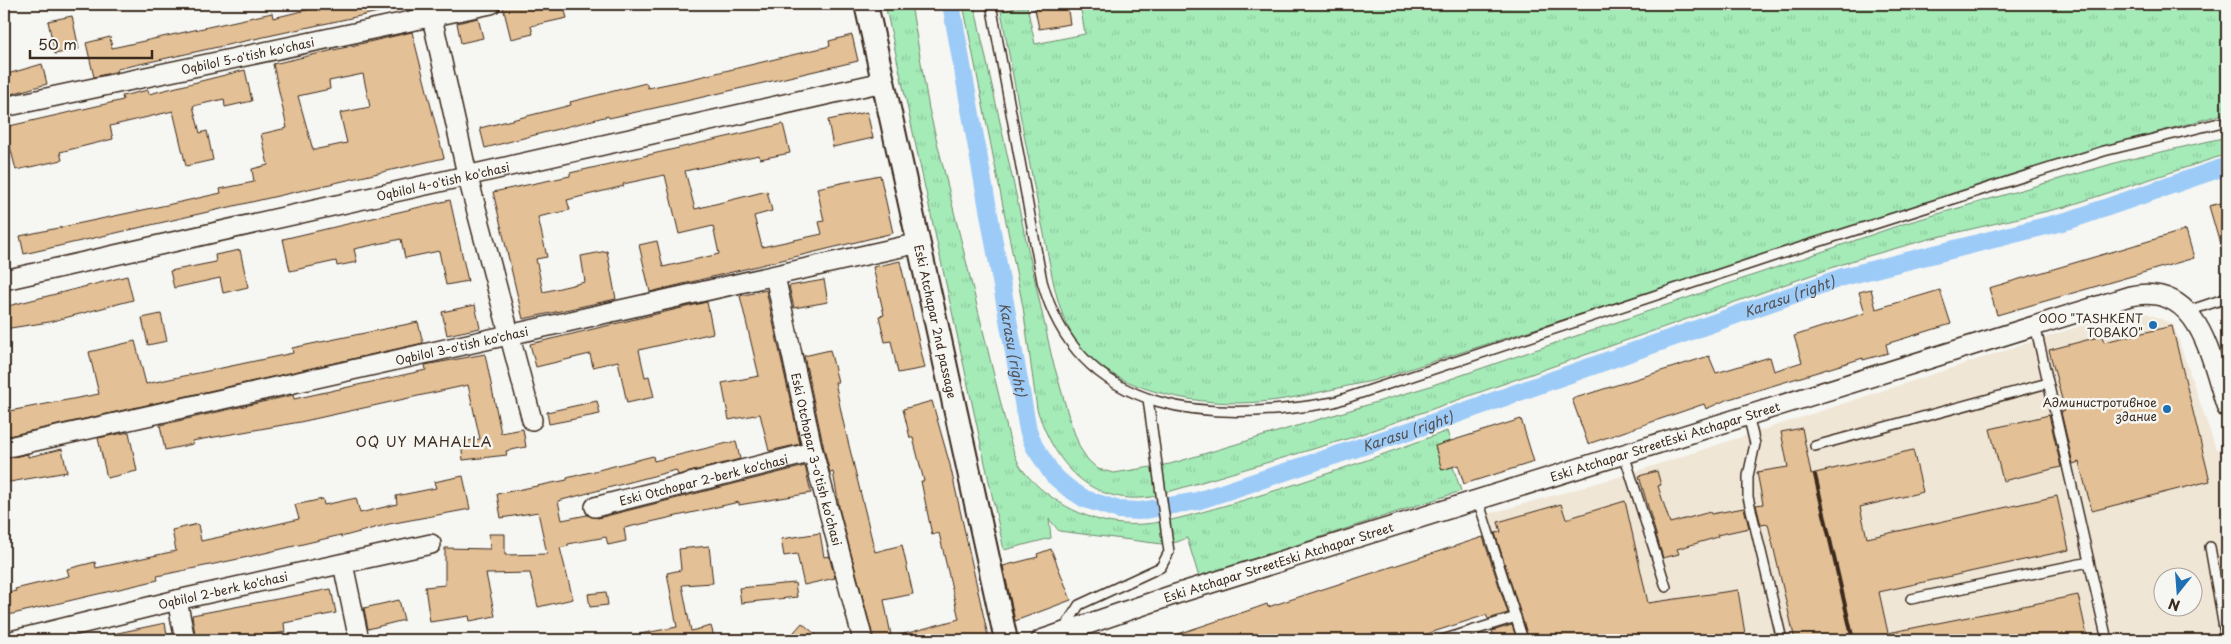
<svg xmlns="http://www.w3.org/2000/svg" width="2231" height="644" viewBox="0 0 2231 644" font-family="'Playpen Sans',sans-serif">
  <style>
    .built { fill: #f0e6d6; fill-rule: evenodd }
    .grass { fill: url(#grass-tufts); stroke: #708a6b }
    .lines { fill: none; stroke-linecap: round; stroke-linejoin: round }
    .canal { stroke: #9dcbf8; stroke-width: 18 }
    .building { fill: #e3c095; stroke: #3b2a1e; fill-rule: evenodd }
    .service-casing { stroke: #3b2a1e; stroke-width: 12 }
    .minor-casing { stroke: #3b2a1e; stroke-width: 22 }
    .tertiary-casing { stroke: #3b2a1e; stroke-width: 26 }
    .service { stroke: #f6f6f2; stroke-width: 9 }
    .minor { stroke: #f6f6f2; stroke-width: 19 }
    .tertiary { stroke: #f6f6f2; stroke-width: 22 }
    .rail { stroke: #3b2a1e; stroke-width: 4 }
    .poi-dot { fill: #1f6fb2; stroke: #f6f6f2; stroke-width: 2 }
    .labels { text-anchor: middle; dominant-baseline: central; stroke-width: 5; stroke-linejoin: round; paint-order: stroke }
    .street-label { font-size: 12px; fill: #3b2a1e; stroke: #f6f6f2 }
    .poi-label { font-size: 12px; fill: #3b2a1e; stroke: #f6f6f2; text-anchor: end }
    .water-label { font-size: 14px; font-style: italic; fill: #545254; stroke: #f6f6f2 }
    .neighbourhood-label { font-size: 14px; letter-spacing: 1px; fill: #3b2a1e; stroke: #f6f6f2 }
  </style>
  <defs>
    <pattern id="grass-tufts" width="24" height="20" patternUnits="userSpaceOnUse" patternTransform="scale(1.25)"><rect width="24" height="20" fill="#a4ebb8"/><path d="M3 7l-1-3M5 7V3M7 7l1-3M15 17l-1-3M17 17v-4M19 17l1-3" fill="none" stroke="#8eca9e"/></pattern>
  </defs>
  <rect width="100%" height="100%" fill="#f6f6f2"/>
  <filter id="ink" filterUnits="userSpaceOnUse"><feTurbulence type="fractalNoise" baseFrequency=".02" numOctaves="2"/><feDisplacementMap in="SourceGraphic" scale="10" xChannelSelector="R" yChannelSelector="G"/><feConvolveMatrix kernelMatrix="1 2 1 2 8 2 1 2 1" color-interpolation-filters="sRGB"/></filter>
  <g filter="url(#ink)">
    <path class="built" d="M2135 308 2173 324 2216 449 2227 447V640H1519L1481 516 1622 476ZM2164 576H2194V606H2164Z"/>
    <g class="grass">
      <path d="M885 4H911L929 109 1009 437C1012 447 1015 457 1020 466 1041 497 1086 522 1123 524 1157 527 1194 514 1227 505 1301 484 1374 458 1447 431L1450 441 1435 446 1442 470 1453 467 1461 491 1199 577 1187 538 1177 542 1162 544 1059 531 1049 519 1051 538 1004 550Z"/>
      <path d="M963 4H974L1052 358 1070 421 1080 448 1088 460 1098 469 1114 473 1170 464 1427 387 1903 224 2122 161 2227 137V154L2065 207 1929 239 1854 260 1350 438 1151 497C1089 506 1054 462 1037 409L1023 307Z"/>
      <path d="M1080 4H2227V113L2089 151 1372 381C1335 388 1297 399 1260 402 1205 407 1117 393 1081 348 1056 316 1052 273 1044 234 1028 160 1015 86 1001 11L1027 6 1035 44 1085 34Z"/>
    </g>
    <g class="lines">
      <path class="canal" id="s1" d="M951 4 1028 430 1034 446 1053 475 1068 488 1085 499 1119 510 1140 511 1197 501 1412 430 1843 277 2070 220 2227 166"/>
    </g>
    <g class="building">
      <path d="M314 4H391L392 9 117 69 118 71 94 77 86 43 110 37 112 48 272 13 273 18 315 8Z"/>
      <path d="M520 4H563L567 18 531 26 533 34 511 39 503 7Z"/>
      <path d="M1034 4H1067L1070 24 1039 29Z"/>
      <path d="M72 16 79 49 55 54 48 21Z"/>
      <path d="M478 18 483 38 461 43 457 23Z"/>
      <path d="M412 32 444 158 24 254 20 236 176 203 221 193 220 189 254 182 252 169 268 165 261 134 287 128 273 64ZM363 74 370 107 340 113 347 143 313 150 298 96 330 89 329 81Z"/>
      <path d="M852 35 858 61 673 104 609 118 608 116 485 148 480 128 571 105 570 102 646 83 648 88 691 79 830 46 829 41Z"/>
      <path d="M42 64 47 84 4 96V75Z"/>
      <path d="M245 70 252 101 225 107 224 99 193 106 200 133 207 131 213 160 186 166 173 111 110 126 113 139 60 152 62 160 16 170 5 127 123 100 122 96 148 90 149 94Z"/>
      <path d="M867 112 873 138 833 147 828 120Z"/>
      <path d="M783 124 790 153 760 159 759 155 685 171 695 209 767 191 772 211 754 216 762 247 822 234 819 222 824 221 817 188 880 175 893 233 650 292 639 245 657 241 663 267 719 254 713 226 679 234 665 175 623 184 624 186 567 200 570 210 538 217 547 257 536 259 543 292 585 282 581 256 607 251 616 299 523 319 493 192 570 176V173Z"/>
      <path d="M450 200 468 281 446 285 439 251 405 258 401 239 354 249 357 262 337 266 336 261 290 271 283 239Z"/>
      <path d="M2225 202 2227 209V258H2224L2209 206Z"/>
      <path d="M2186 230 2194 258 1997 315 1989 288Z"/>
      <path d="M240 250 248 287 223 293 220 278 174 288 170 271 216 262 215 255Z"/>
      <path d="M900 261 925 368 898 373 891 341 885 342 879 316 884 315 873 267Z"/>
      <path d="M127 276 133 300 49 322 4 329V307Z"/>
      <path d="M824 280 828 302 794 308 789 286Z"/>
      <path d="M1871 289 1876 309 1940 290 1951 324 1886 344 1888 353 1863 360V358L1726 400 1706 409 1704 404 1588 444 1572 399 1709 356 1716 373 1770 357 1774 371 1802 362 1794 336 1865 313 1859 292Z"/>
      <path d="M766 290 800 444 769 451 760 414 729 420 722 383 759 376 740 296Z"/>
      <path d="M707 302 713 333 639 350 645 377 649 376 654 397 627 403 618 361 593 367 590 354 536 367 530 344Z"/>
      <path d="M475 305 480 328 447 335 442 312Z"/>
      <path d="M161 314 167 341 148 345 142 318Z"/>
      <path d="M418 322 423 343 4 437V412L99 394 89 352 135 341 146 384 293 353 292 348Z"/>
      <path d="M2172 326 2210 481 2092 511 2079 462 2073 464 2061 412 2065 411 2049 350 2102 336 2104 342Z"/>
      <path d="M830 350 838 382H835L843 421 875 552 902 545 913 594 884 600 892 640H874L840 512 833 472 830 473 824 449 804 356Z"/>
      <path d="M485 354 501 433 523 429 526 447 506 451 507 455 463 460 461 442 480 439 468 385 300 422 192 441 193 444 165 450 160 425 293 395 294 399 426 370 425 365Z"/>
      <path d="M597 401 600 414 549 424 547 412Z"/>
      <path d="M932 401 950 465 988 636 981 640H898L897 636 959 619 939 533 932 535 921 481H924L913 438H910L903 409Z"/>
      <path d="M2049 415 2061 467 2003 481 1990 429Z"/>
      <path d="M1521 419 1534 462 1464 484 1458 465 1442 470 1435 446Z"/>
      <path d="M1802 428 1811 474 1913 450 1923 492 1860 507 1867 538 2057 496 2069 550 1879 592 1888 633 2078 595 2088 640H1795L1768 524 1761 525 1756 505 1763 504 1757 472 1788 467 1781 432Z"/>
      <path d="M129 432 137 471 107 478 98 438Z"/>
      <path d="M736 441 740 459 678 475 676 470 558 501 562 520 587 515 598 518 805 466 811 493 739 505V502L624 528 626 541 608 545 606 537 568 544V546L560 548 573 599 538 607 530 573 486 574 495 616 470 621 469 616 430 622 425 587 445 585V548L490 549 489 534H505V555L547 554 538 512 501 518 497 494 567 480V478L653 456 654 461Z"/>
      <path d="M62 449 67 472 4 483V459L28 454V457Z"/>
      <path d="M1657 471 1661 485 1658 486 1670 523 1710 512 1711 514 1744 508 1749 528 1717 535 1718 537 1677 549 1679 554 1663 558 1639 476Z"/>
      <path d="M463 476 470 509 389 524 341 537V535L248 557 157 576 158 580 4 616V594L16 591 15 589 69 576 67 569 95 562 96 568 176 551 172 530 198 524 201 541 243 532 299 519 295 505 323 499 324 505 356 498 360 513 397 504 396 496 436 488 434 482Z"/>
      <path d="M1625 501 1648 603 1738 590 1746 640H1529L1495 533 1501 532 1498 522 1561 504 1566 519Z"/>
      <path d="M820 533 824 557 829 556 835 578 804 585 797 554 784 556 781 539Z"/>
      <path d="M1483 537 1508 613 1488 619 1486 615 1408 640H1167L1166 638 1256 608 1267 604 1268 607Z"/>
      <path d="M709 546 713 583 682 585 691 631 711 626 715 640H641L640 634 677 627 667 573 681 570 679 549Z"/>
      <path d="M1051 549 1071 600 1015 621 1003 566 1038 557 1037 554Z"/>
      <path d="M795 583 797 597 741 603 739 588Z"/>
      <path d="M331 589 336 613 284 623 285 632 243 640H196L192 615Z"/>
      <path d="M606 592 608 605 590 607 588 594Z"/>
      <path d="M399 600 404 620 368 629 364 608Z"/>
      <path d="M165 623 168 640H114L113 634Z"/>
      <path d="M802 623 822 640H787Z"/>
      <path d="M1512 625 1517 640H1495L1492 631Z"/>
    </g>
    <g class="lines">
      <g class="service-casing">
        <g id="service">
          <path d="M991 4 1042 281C1080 420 1216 423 1334 402L1777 255 2104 151 2227 121"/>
          <path d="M2188 311 2227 298"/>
          <path d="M2035 325 2107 640"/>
          <path d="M1748 415 1755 444 1748 476V497L1782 640"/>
          <path d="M1815 446 2048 383"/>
          <path d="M1624 454 1666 587"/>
          <path d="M1478 500 1523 640"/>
          <path d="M2210 547 2226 640"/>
          <path d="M1911 599 2089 562"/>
          <path d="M1064 629 1079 605 1161 567 1169 552 1148 399"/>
          <path d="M1442 640 1516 617"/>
        </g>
      </g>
      <g class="minor-casing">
        <g id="minor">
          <path d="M429 4 467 174 532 420"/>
          <path id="s2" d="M4 107 491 4"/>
          <path id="s3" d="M775 276 813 452 863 640"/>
          <path id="s4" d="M4 280 883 82"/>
          <path id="s5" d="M4 448 919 243"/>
          <path id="s6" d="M595 507 813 452"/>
          <path d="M343 564 359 640"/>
          <path d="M177 600 185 640"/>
          <path id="s7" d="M15 640 177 600 431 544"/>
          <path id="s8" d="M1041 640 1176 594 2130 296C2201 282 2210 358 2227 408"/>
        </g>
      </g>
      <g class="tertiary-casing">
        <g id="tertiary">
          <path id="s9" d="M866 4 1006 640"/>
        </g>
      </g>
      <use href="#service" class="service"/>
      <use href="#minor" class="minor"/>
      <use href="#tertiary" class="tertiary"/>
      <path class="rail" d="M1815 475 1853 640"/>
    </g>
  </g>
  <g class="poi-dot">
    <circle cx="2153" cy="325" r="5"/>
    <circle cx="2167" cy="409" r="5"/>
  </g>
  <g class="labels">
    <g class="street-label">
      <text stroke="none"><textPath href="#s2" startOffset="249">Oqbilol 5-o'tish ko'chasi</textPath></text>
      <text stroke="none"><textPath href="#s4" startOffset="450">Oqbilol 4-o'tish ko'chasi</textPath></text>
      <text stroke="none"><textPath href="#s9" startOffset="325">Eski Atchapar 2nd passage</textPath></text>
      <text stroke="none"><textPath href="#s5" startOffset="469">Oqbilol 3-o'tish ko'chasi</textPath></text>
      <text stroke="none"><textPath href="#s8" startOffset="655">Eski Atchapar StreetEski Atchapar Street</textPath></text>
      <text stroke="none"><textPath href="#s3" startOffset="188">Eski Otchopar 3-o'tish ko'chasi</textPath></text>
      <text stroke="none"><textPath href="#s6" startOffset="112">Eski Otchopar 2-berk ko'chasi</textPath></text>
      <text stroke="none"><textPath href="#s8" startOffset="250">Eski Atchapar StreetEski Atchapar Street</textPath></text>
      <text stroke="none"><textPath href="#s7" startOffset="214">Oqbilol 2-berk ko'chasi</textPath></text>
    </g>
    <g class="poi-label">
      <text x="2143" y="318">OOO "TASHKENT<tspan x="2143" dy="14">TOBAKO"</tspan></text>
      <text x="2157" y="402">Администротивное<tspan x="2157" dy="14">здание</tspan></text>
    </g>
    <g class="water-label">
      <text stroke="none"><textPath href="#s1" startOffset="1266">Karasu (right)</textPath></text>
      <text stroke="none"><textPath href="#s1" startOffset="351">Karasu (right)</textPath></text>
      <text stroke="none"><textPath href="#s1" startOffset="861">Karasu (right)</textPath></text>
    </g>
    <g class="neighbourhood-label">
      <text x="424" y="441">OQ UY MAHALLA</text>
    </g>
  </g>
  <rect width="2231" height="644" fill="none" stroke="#f6f6f2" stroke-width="20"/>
  <rect x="10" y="10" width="2211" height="624" fill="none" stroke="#3b2a1e" stroke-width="2" filter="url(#ink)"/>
  <g transform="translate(2178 592) rotate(197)"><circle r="24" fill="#f6f6f2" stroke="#aba49d"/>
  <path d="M0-4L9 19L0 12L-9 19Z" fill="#1f6fb2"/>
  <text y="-8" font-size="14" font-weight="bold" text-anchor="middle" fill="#3b2a1e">N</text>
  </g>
  <path d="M30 50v8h122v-8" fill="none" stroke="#3b2a1e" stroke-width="2.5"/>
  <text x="38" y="50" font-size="15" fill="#3b2a1e" stroke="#f6f6f2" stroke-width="4" paint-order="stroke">50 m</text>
</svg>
